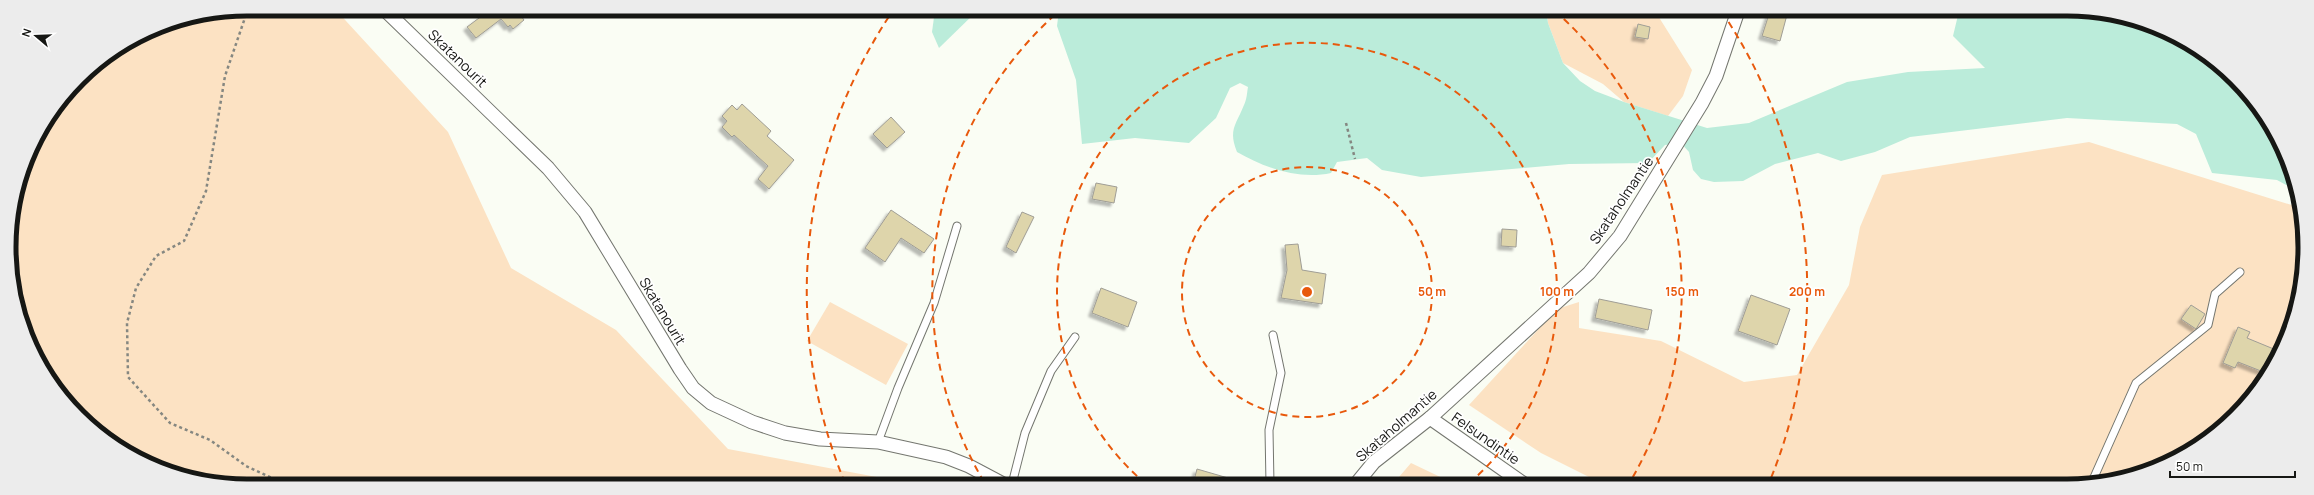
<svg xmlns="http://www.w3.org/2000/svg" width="2314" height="495" viewBox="0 0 2314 495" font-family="Manrope,sans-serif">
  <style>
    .green { fill: #fce2c3 }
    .water { fill: #bbecda }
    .building { fill: #ded5ab; stroke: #9f9d95; filter: url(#shadow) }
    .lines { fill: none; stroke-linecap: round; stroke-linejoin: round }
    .service-casing { stroke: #74766f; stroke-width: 9 }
    .minor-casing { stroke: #74766f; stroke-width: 15 }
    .path { stroke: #858781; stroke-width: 2.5; stroke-dasharray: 3 3; stroke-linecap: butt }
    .service { stroke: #fff; stroke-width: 7 }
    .minor { stroke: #fff; stroke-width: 13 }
    .ring { fill: none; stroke: #e8590c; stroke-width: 2; stroke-dasharray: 7 5 }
    .labels { text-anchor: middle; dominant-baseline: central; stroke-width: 3.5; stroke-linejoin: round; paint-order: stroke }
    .street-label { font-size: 14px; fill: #161714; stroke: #fff }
    .rim { fill: none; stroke: #161714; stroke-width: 5 }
    .centre { fill: #e8590c; stroke: #fff; stroke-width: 2 }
    .ring-label { font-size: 12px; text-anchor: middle; font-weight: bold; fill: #e8590c; stroke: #fff; stroke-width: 3.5; stroke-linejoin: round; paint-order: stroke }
  </style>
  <defs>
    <filter id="shadow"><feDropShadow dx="-3.5" dy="3.5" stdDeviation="1" flood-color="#0004"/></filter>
  </defs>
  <rect width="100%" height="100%" fill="#fafdf4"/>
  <g class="green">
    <path d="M248 9H335L448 132 511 268 616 330 728 449 914 484H217L128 454 68 405 22 324 9 232 27 156 79 79 156 27Z"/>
    <path d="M1546 10 1655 11 1692 70 1683 96 1668 116 1624 102 1603 84 1563 63 1548 23Z"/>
    <path d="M2089 142 2298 207 2303 278 2281 353 2235 416 2172 461 2097 484H1603L1541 453 1469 405 1557 309 1579 302V328L1661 341 1744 382 1797 375 1849 285 1860 227 1882 175Z"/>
    <path d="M830 302 908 344 886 385 807 341Z"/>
    <path d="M1411 463 1455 484H1393Z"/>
  </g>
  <g class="water">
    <path d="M935 10H978L939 48 932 32Z"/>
    <path d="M1059 10H1546L1548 23 1563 63 1580 81 1595 91 1624 102 1707 128 1749 123 1847 82 1908 72 1985 68 1953 36 1959 11H2097L2186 41 2256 102 2297 186V191L2277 180 2212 173 2196 134 2177 124 2067 118 1910 137 1875 152 1841 161 1818 153 1775 164 1743 181 1714 182 1701 179 1693 170 1689 152 1681 143 1665 145 1648 163 1569 164 1421 177 1382 170 1367 158 1337 162 1331 173C1299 180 1265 168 1237 152 1228 130 1236 125 1244 105 1247 99 1247 92 1248 87L1240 83 1230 88 1216 118 1189 143 1135 138 1082 144 1076 80 1057 26Z"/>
  </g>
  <g class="building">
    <path d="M491 9H516L524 20 513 29 510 25 508 27 501 19 476 38 467 27Z"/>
    <path d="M1770 11H1788L1780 41 1762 36Z"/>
    <path d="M1638 24 1650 27 1648 39 1635 37Z"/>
    <path d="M742 104 771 131 767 136 794 160 769 189 758 179 768 166 734 135 732 137 722 127 727 121 722 116 732 105 737 110Z"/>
    <path d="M891 117 905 132 887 148 873 134Z"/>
    <path d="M1096 183 1117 187 1114 203 1092 199Z"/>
    <path d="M891 210 934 239 924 253 901 238 885 262 865 248Z"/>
    <path d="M1022 212 1034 217 1016 253 1006 247Z"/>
    <path d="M1502 229 1517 230 1516 247 1501 246Z"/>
    <path d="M1298 244 1302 270 1326 274 1322 304 1281 298 1287 270 1285 245Z"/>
    <path d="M1101 288 1137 302 1128 327 1092 313Z"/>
    <path d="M1751 295 1790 309 1777 345 1738 331Z"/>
    <path d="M1599 299 1652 310 1648 330 1595 318Z"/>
    <path d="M2191 305 2205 314 2196 329 2181 319Z"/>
    <path d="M2238 327 2250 332 2247 338 2281 352 2266 373 2238 362 2235 368 2223 363Z"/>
    <path d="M1197 469 1235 480V484H1193Z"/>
  </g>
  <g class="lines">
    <g class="service-casing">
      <g id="service">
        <path d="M878 442 898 388 934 303 957 226"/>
        <path d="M1012 484 1025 433 1051 371 1075 337"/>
        <path d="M1270 484 1269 430 1281 373 1273 335"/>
        <path d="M2091 484 2136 383 2208 325 2215 294 2240 272"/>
      </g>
    </g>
    <g class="minor-casing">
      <g id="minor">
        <path d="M384 9 548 168 585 212 680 369 693 388 711 403 752 422 785 433 820 439 878 442 946 457 969 466 1003 484"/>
        <path d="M1430 418 1524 484"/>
        <path d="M1356 484 1374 462 1430 418 1589 273 1620 236 1702 103 1716 76 1738 11"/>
      </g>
    </g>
    <g class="path">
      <path d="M248 9 225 76 206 191 184 241 156 256 136 288 127 323 128 377 170 423 210 440 246 466 285 484"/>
      <path d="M1346 123 1355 159"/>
    </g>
    <use href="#service" class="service"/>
    <use href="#minor" class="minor"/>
  </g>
  <g class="ring">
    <circle cx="1307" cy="292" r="125"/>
    <path d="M1146 484A250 250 0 1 1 1468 484"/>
    <path d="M984 482A375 375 0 0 1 1059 11M1555 11A375 375 0 0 1 1630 482"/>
    <path d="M845 483A500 500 0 0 1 892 12M1722 12A500 500 0 0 1 1769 483"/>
  </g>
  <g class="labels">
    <g class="street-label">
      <text transform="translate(458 58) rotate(44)">Skatanourit</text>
      <text transform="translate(1621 200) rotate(-56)">Skataholmantie</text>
      <text transform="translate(663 311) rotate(59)">Skatanourit</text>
      <text transform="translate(1396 425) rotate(-41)">Skataholmantie</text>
      <text transform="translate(1486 438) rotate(35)">Felsundintie</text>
    </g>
  </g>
  <path d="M0 0H2314V495H0ZM247 16H2067A231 231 0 0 1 2298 247V248A231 231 0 0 1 2067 479H247A231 231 0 0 1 16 248V247A231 231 0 0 1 247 16Z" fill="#ececec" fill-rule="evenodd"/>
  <path class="rim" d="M247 16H2067A231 231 0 0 1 2298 247V248A231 231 0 0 1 2067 479H247A231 231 0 0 1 16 248V247A231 231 0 0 1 247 16Z"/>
  <circle cx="1307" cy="292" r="6" class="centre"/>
  <g class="ring-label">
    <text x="1432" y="296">50 m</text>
    <text x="1557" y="296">100 m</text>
    <text x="1682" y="296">150 m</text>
    <text x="1807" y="296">200 m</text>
  </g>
  <g transform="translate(36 36) rotate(289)" stroke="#ffffff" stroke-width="3" paint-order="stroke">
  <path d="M0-3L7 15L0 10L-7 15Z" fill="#161714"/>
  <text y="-6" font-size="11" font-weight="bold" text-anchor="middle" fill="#161714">N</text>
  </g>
  <path d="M2170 471v6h125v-6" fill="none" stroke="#161714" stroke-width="2"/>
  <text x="2176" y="471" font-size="12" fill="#161714" stroke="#ffffff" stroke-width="3" paint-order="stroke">50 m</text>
</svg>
